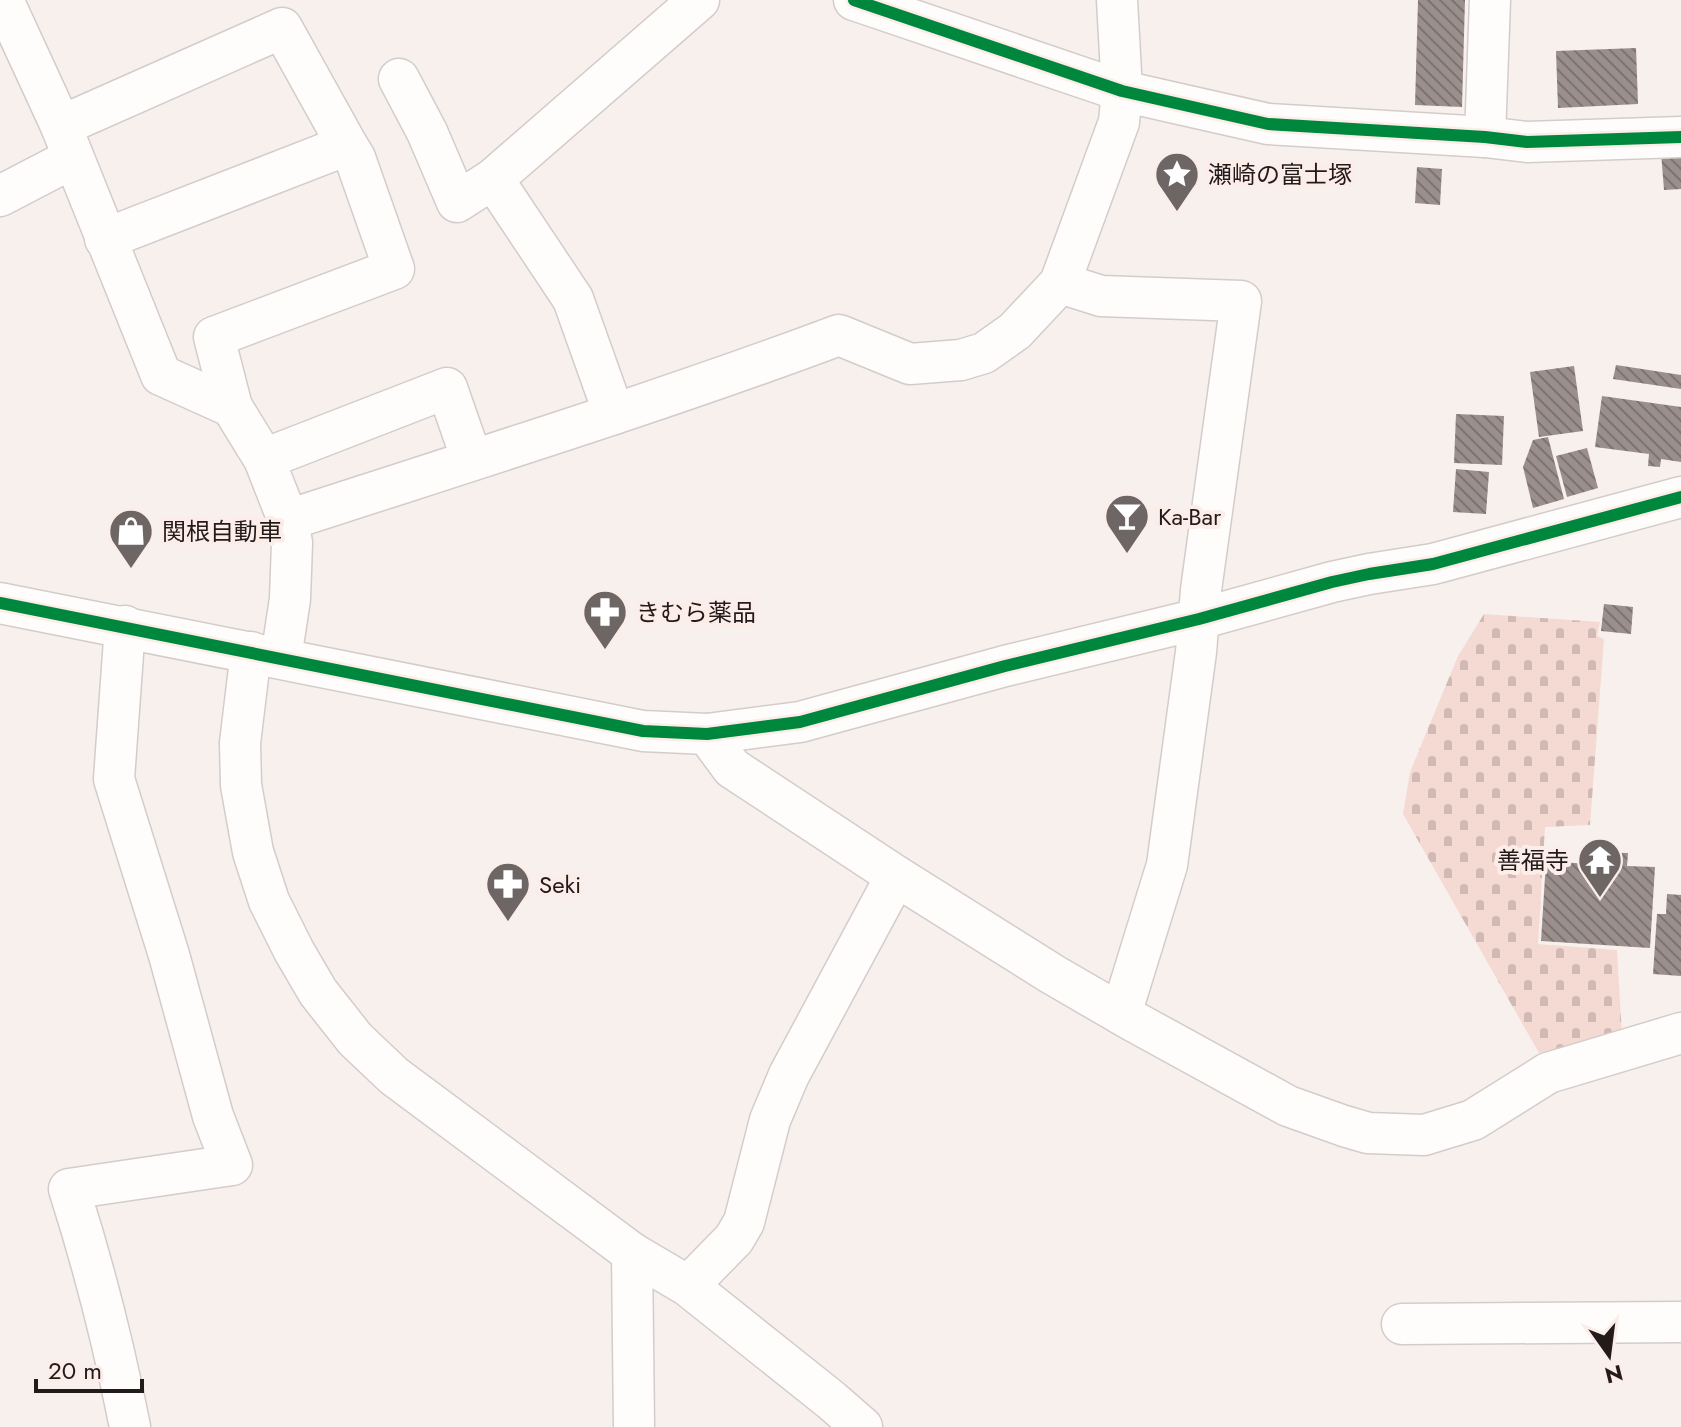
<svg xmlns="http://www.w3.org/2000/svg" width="1681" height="1427" viewBox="0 0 1681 1427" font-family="Jost,'Noto Sans JP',sans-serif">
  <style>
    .cemetery { fill: url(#cemetery-stones) }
    .building { fill: url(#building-back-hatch) }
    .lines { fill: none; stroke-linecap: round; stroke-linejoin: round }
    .minor-casing { stroke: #d4ccca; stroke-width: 43 }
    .minor { stroke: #fefdfc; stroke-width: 40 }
    .cycleway-casing { stroke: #fcede9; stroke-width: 17 }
    .cycleway { stroke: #00873e; stroke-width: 12 }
    .labels { text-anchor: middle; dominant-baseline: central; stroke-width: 8; stroke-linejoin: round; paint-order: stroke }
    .poi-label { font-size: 24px; fill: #221b1a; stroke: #fcede9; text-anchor: start }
  </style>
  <defs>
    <pattern id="cemetery-stones" width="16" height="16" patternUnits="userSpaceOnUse" patternTransform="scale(2)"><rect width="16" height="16" fill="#f4dad3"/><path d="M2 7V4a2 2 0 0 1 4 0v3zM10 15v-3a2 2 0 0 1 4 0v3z" fill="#d1bab5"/></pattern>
    <pattern id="building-back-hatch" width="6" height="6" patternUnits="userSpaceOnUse" patternTransform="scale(2)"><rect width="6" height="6" fill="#9a8f8c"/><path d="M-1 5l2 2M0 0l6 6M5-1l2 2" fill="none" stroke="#7d7472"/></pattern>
  </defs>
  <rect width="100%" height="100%" fill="#f8f0ed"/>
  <path class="cemetery" d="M1484 614 1600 622 1597 636 1604 639 1590 825 1545 827 1538 944 1617 950 1622 1036 1539 1053 1403 814 1410 772 1458 656Z"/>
  <g class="building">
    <path d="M1418 0H1465L1462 107 1415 105Z"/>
    <path d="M1636 48 1638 104 1558 108 1556 51Z"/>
    <path d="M1681 151V189L1664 190 1661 152Z"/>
    <path d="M1417 167 1442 169 1440 205 1415 203Z"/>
    <path d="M1616 365 1681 375V389L1613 379Z"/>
    <path d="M1574 366 1583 431 1539 437 1530 372Z"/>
    <path d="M1602 396 1681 407V462L1661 459 1660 467 1648 466 1649 454 1595 447Z"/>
    <path d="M1456 414 1504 416 1502 465 1454 463Z"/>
    <path d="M1548 437 1564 499 1533 508 1523 467 1533 440Z"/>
    <path d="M1587 448 1598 488 1567 497 1556 456Z"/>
    <path d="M1456 469 1489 472 1486 514 1453 512Z"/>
    <path d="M1604 604 1633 607 1631 634 1601 631Z"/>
    <path d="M1590 852 1628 853 1627 866 1655 867 1650 948 1541 941 1546 861 1589 864Z"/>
    <path d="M1667 894 1681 895V976L1653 974 1657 914H1666Z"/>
  </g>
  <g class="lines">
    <g class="minor-casing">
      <g id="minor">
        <path d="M3 0 61 126 161 375 232 407 264 459 288 520 292 543 290 599 281 658"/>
        <path d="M854 0 1122 91 1268 124 1485 137 1527 142 1681 137"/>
        <path d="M399 79 427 132 457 202 493 179"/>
        <path d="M61 126 282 28 347 145 105 239"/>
        <path d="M1485 137 1490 0"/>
        <path d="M0 196 73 158"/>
        <path d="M1060 283 1101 296 1241 301 1201 590 1196 652 1167 865 1121 1014"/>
        <path d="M232 407 214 337 394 269 355 158 347 145"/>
        <path d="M614 414 573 299 493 179 699 0"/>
        <path d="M264 459 447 388 472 460"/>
        <path d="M288 520C472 460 657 403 839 335L910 364 961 360 984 353 1015 331 1060 283 1119 122 1122 91 1117 0"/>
        <path d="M0 603 643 731 707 734 800 722 1005 666 1199 619 1332 582 1369 574 1433 564 1681 497"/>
        <path d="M125 626 114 779 169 955 213 1116 232 1165 69 1189C94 1267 114 1346 130 1427"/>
        <path d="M251 652 240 743 241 785 253 852 269 901 294 951 318 992 355 1039 394 1076 632 1253 688 1286 831 1400 862 1427"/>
        <path d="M707 734 732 768 896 876 1052 974 1133 1021 1288 1106 1344 1126 1368 1133 1424 1135 1473 1120 1548 1073 1681 1033"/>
        <path d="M632 1253 634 1427"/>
        <path d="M688 1286 734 1239 744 1222 770 1120 789 1075 896 876"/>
        <path d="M1402 1324 1681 1322"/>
      </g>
    </g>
    <use href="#minor" class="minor"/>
    <g class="cycleway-casing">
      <g id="cycleway">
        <path d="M854 0 1122 91 1268 124 1485 137 1527 142 1681 137"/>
        <path d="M0 603 643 731 707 734 800 722 1005 666 1199 619 1332 582 1369 574 1433 564 1681 497"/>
      </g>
    </g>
    <use href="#cycleway" class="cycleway"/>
  </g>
  <defs>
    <g id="sight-pin" transform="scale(2.3)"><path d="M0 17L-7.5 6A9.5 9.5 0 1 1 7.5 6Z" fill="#6d6664" stroke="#fcede9"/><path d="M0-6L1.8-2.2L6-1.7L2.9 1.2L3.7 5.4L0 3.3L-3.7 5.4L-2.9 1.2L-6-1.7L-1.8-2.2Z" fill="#fff"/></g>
    <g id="bar-pin" transform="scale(2.3)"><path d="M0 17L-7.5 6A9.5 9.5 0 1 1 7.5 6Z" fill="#6d6664" stroke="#fcede9"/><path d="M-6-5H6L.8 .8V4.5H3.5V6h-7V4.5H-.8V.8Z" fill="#fff"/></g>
    <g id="shop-pin" transform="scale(2.3)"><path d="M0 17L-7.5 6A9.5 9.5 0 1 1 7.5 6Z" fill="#6d6664" stroke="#fcede9"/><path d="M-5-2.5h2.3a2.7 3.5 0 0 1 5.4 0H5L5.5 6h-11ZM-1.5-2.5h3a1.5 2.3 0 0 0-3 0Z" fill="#fff"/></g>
    <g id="pharmacy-pin" transform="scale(2.3)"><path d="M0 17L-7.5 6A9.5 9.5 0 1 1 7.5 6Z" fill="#6d6664" stroke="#fcede9"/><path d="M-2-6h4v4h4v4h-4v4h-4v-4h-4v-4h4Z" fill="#fff"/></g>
    <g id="temple-pin" transform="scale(2.3)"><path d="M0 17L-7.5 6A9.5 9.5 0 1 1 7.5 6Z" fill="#6d6664" stroke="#fcede9"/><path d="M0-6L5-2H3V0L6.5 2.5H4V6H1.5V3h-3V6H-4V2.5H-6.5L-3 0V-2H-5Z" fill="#fff"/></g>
  </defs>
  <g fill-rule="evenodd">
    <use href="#sight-pin" x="1177" y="174"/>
    <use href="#bar-pin" x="1127" y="516"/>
    <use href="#shop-pin" x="131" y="531"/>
    <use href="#pharmacy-pin" x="605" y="612"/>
    <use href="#temple-pin" x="1600" y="860"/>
    <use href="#pharmacy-pin" x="508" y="884"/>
  </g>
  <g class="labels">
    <g class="poi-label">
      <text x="1208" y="174">瀬崎の富士塚</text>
      <text x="1158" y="516">Ka-Bar</text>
      <text x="162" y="531">関根自動車</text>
      <text x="636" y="612">きむら薬品</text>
      <text x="1569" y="860" text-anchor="end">善福寺</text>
      <text x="539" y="884">Seki</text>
    </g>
  </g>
  <g transform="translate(1609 1355) rotate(166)" stroke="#fcede9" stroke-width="6" paint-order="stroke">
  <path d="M0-6L14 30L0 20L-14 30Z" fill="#221b1a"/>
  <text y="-12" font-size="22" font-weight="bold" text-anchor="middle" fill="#221b1a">N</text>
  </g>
  <path d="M36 1379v12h106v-12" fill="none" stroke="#221b1a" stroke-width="4"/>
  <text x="48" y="1379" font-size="24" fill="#221b1a" stroke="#fcede9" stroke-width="6" paint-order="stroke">20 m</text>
</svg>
